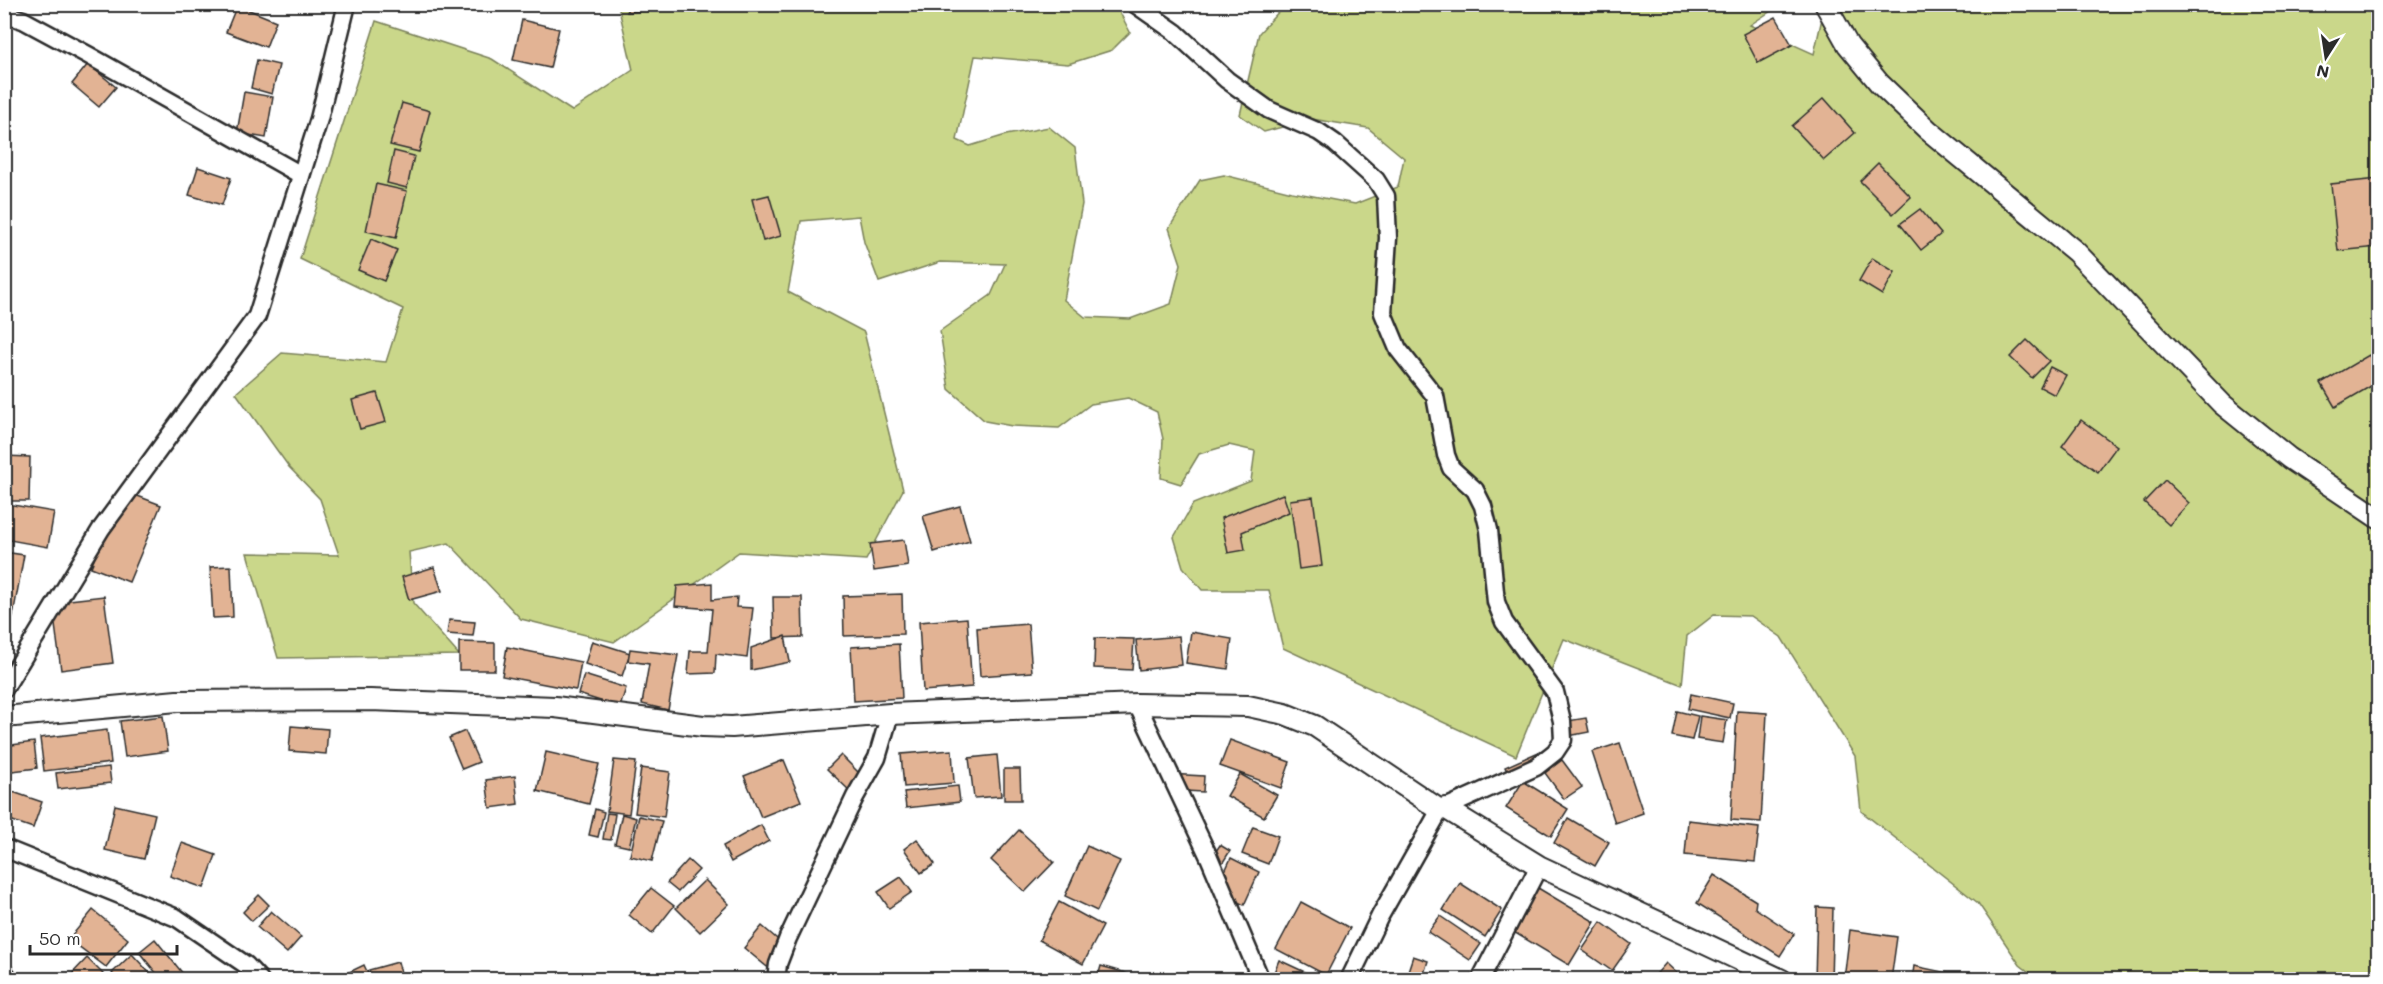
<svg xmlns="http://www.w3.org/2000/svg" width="2383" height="984" viewBox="0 0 2383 984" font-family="Mali,sans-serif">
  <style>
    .green { fill: #cad78a; stroke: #7a815a; stroke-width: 1.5 }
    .building { fill: #e2b394; stroke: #2b2b2b; stroke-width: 1.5 }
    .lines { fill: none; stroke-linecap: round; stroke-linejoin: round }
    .minor-casing { stroke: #2b2b2b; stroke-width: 21 }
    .tertiary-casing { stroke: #2b2b2b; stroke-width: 24 }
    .minor { stroke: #fff; stroke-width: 16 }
    .tertiary { stroke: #fff; stroke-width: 20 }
  </style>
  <rect width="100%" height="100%" fill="#fff"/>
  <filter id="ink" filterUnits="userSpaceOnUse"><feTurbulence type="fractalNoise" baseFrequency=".0167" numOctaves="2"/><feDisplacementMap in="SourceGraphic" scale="12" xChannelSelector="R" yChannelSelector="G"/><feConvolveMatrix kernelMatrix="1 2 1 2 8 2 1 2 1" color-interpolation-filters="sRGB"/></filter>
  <g filter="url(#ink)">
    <path class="green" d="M618 5H1116L1130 32 1112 50 1068 64 975 56 957 140 970 146 1006 135 1049 127 1075 148 1082 204 1064 300 1085 317 1130 319 1171 304 1181 264 1169 228 1200 180 1224 175 1292 192 1355 204 1398 187 1404 158 1368 128 1312 119 1264 132 1240 115 1259 33 1285 5H1780L1750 25 1814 54 1825 5H2378V979H2038L2020 965 1978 903 1861 811 1855 756 1781 637 1751 616 1714 615 1687 636 1682 685 1564 639 1516 756 1283 648 1269 590H1202L1183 567 1174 537 1193 504 1251 481 1255 451 1229 445 1199 454 1181 484 1161 478 1163 439 1157 412 1128 398 1091 404 1059 428 1012 426 985 421 949 389 940 331 991 295 1005 264 940 262 879 282 864 242 859 216 801 221 788 292 864 332 903 490 866 560 739 552 614 642 521 619 449 543 409 552 413 603 459 655 278 658 247 553 339 555 320 499 289 467 236 393 282 353 386 362 403 309 300 259 376 21 492 59 572 111 633 70Z"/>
    <g class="building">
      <path d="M627 4H662L663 10 627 12Z"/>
      <path d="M237 5 276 21 266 47 226 32Z"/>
      <path d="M1776 17 1792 45 1758 63 1743 34Z"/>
      <path d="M522 20 559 29 550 68 513 60Z"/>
      <path d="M257 60 279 65 272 94 251 88Z"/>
      <path d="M88 64 116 87 99 107 72 84Z"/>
      <path d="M244 92 273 97 266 138 237 133Z"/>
      <path d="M1824 98 1855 133 1824 160 1792 126Z"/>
      <path d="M402 103 430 111 419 152 390 145Z"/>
      <path d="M394 151 414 156 407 188 387 183Z"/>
      <path d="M1878 163 1911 197 1893 214 1860 181Z"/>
      <path d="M198 167 231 178 222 205 189 195Z"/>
      <path d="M2378 179V247L2338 251 2331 184Z"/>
      <path d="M376 184 407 191 396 238 366 231Z"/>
      <path d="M769 195 781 236 763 241 752 199Z"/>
      <path d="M1920 209 1941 234 1921 250 1900 224Z"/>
      <path d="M371 239 397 250 384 281 358 270Z"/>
      <path d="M1872 258 1895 272 1882 295 1859 281Z"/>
      <path d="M2027 340 2049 361 2032 378 2010 357Z"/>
      <path d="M2369 355 2378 371V382L2335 407 2321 383Z"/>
      <path d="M2050 367 2066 375 2055 395 2040 387Z"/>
      <path d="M377 393 386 422 360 429 352 400Z"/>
      <path d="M2081 420 2117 446 2098 472 2062 446Z"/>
      <path d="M4 456 30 457 29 501H4Z"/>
      <path d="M2165 480 2189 503 2169 525 2144 502Z"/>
      <path d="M122 490 161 505 129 582 91 567Z"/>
      <path d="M1283 494 1289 512 1242 532 1245 550 1228 553 1221 518Z"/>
      <path d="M1313 497 1322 566 1299 569 1290 500Z"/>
      <path d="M7 504 54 512 48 547 4 539Z"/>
      <path d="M960 506 970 541 934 552 923 516Z"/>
      <path d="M904 540 908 566 874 571 870 544Z"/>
      <path d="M4 552 24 555 12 621 4 620Z"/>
      <path d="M231 566 233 617 213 618 210 567Z"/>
      <path d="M434 567 442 591 409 600 402 577Z"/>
      <path d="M712 583V600L737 597 736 607 753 608 747 658 716 654 715 673 688 674 690 651H708L712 609 675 606 677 586Z"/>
      <path d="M902 594 903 634 844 636 843 596Z"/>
      <path d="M104 596 113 663 61 670 52 602Z"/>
      <path d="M773 597H802L803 637 774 638Z"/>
      <path d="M967 618 972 687 923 691 919 622Z"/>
      <path d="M449 620 475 622 473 636 447 634Z"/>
      <path d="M1028 624 1032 672 980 676 977 628Z"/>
      <path d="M1191 632 1232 639 1228 669 1186 663Z"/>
      <path d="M785 636 790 662 751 670V648Z"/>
      <path d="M1179 636 1182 665 1139 670 1136 640Z"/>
      <path d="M1095 638 1134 639 1132 670 1094 668Z"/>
      <path d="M592 641 630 653 622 676 585 664Z"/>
      <path d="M459 642 495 643V670H459Z"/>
      <path d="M899 644 902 698 854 701 851 647Z"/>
      <path d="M507 647 581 662 576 690 502 676Z"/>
      <path d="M630 649 678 655 668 710 642 704 649 664 628 661Z"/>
      <path d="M584 675 626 688 620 707 578 694Z"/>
      <path d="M1691 694 1733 703 1730 718 1688 709Z"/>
      <path d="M1677 711 1698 716 1692 740 1672 736Z"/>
      <path d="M1737 711 1767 713 1761 822 1731 820Z"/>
      <path d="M163 716 168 751 125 757 120 721Z"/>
      <path d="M1700 716 1727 720 1723 743 1697 739Z"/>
      <path d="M1586 718 1589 732 1558 738 1555 723Z"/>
      <path d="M291 726 328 729 326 754 289 751Z"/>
      <path d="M107 730 111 763 44 771 40 738Z"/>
      <path d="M465 731 479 762 462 769 449 738Z"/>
      <path d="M1230 740 1290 762 1281 788 1220 766Z"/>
      <path d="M34 742 37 768 4 772V746Z"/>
      <path d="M1620 743 1643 813 1615 823 1592 752Z"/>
      <path d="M1550 747 1557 761 1512 781 1505 767Z"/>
      <path d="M952 750 954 783 904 787 901 754Z"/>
      <path d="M546 752 599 764 589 804 537 791Z"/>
      <path d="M841 755 865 779 852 793 827 769Z"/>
      <path d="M997 755 1001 796 974 798 969 758Z"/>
      <path d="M614 760 636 762 629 814 607 811Z"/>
      <path d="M784 760 801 801 761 817 744 776Z"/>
      <path d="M1562 760 1582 787 1564 799 1545 773Z"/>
      <path d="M109 767 111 783 58 789 56 773Z"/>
      <path d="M641 768 670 772 664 817 635 813Z"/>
      <path d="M1004 769H1020L1021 800H1004Z"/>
      <path d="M1168 774 1204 776 1203 792 1167 790Z"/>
      <path d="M1240 774 1277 795 1264 817 1227 796Z"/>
      <path d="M515 776 518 804 490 808 486 780Z"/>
      <path d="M1523 781 1568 809 1551 836 1506 808Z"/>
      <path d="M958 786 960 802 906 808 904 792Z"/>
      <path d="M4 789 42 802 33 828 4 818Z"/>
      <path d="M115 805 155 814 144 859 105 850Z"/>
      <path d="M595 809 604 812 598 837 589 835Z"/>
      <path d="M607 813 615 814 611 840 603 839Z"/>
      <path d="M622 814 636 818 629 847 615 844Z"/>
      <path d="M639 816 662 821 652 861 630 856Z"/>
      <path d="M1568 818 1609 842 1595 866 1554 843Z"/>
      <path d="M1688 820 1759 828 1755 862 1685 855Z"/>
      <path d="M761 825 769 841 731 862 723 846Z"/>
      <path d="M1253 827 1278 836 1268 864 1242 854Z"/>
      <path d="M1019 830 1054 862 1025 892 991 860Z"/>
      <path d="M917 839 935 864 921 873 904 849Z"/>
      <path d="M182 843 216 855 204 888 170 876Z"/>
      <path d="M1220 845 1230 851 1218 870 1208 863Z"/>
      <path d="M1087 846 1120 861 1097 911 1065 896Z"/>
      <path d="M1231 858 1259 872 1244 905 1216 891Z"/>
      <path d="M688 860 699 870 678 892 667 883Z"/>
      <path d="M1714 875 1756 901 1755 908 1794 934 1780 956 1697 903Z"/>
      <path d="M901 877 912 892 889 908 878 892Z"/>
      <path d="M705 880 729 904 700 932 676 908Z"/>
      <path d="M1460 883 1502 910 1485 937 1443 910Z"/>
      <path d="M651 888 674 906 652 934 629 915Z"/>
      <path d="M1538 888 1595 922 1569 965 1512 931Z"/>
      <path d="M259 895 269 905 252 921 243 912Z"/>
      <path d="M1059 902 1103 926 1083 964 1039 940Z"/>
      <path d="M1301 902 1350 928 1326 975 1276 949Z"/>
      <path d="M1817 907 1833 908 1831 980H1815Z"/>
      <path d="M93 910 128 939 106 967 69 939Z"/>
      <path d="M271 911 301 937 287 953 257 927Z"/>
      <path d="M1440 916 1481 944 1470 960 1428 932Z"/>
      <path d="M1601 922 1631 944 1612 971 1582 950Z"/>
      <path d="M762 926 790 950 772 971 744 948Z"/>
      <path d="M1850 930 1897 937 1891 980H1844Z"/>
      <path d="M155 939 188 980H162L139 952Z"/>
      <path d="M132 954 156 980H118L112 973Z"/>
      <path d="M1413 956 1428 961 1422 980H1405Z"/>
      <path d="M87 958 103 974 98 980H66Z"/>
      <path d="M1279 960 1322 980H1271Z"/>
      <path d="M398 962 403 980H372L369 970Z"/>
      <path d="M1666 963 1684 980H1651Z"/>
      <path d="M364 965 370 978 335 979Z"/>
      <path d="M1101 966 1136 976 1135 980H1097Z"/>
      <path d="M1914 966 1957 975 1956 980H1912Z"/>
    </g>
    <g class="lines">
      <g class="minor-casing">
        <g id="minor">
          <path d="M1135 4 1175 32 1227 80 1269 110 1319 132 1335 143 1376 180 1386 196 1388 238 1383 313 1398 349 1435 396 1446 455 1451 468 1475 490 1483 506 1489 530 1496 602 1504 622 1555 692 1562 721 1563 740 1555 752 1536 767 1445 808"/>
          <path d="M4 14 23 20 88 55 301 175"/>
          <path d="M4 689 101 529 257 316 319 119 347 4"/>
          <path d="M1137 704 1209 857 1261 980"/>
          <path d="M4 848 177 918 246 965 260 980"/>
          <path d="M4 972 10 980"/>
          <path d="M776 980 778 964 788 938 855 797 877 758 890 714"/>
          <path d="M1349 980 1380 916 1440 810"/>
          <path d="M1480 980 1539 866"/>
        </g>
      </g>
      <g class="tertiary-casing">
        <g id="tertiary">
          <path d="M1825 4 1848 45 1880 84 1928 130 2076 252 2222 404 2289 458 2378 518"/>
          <path d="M4 717 177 701 370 700 555 707 703 726 732 727 890 714 1137 704 1248 706 1285 714 1315 726 1440 810 1445 808 1539 866 1782 980"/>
        </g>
      </g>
      <use href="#minor" class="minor"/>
      <use href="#tertiary" class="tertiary"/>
    </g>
  </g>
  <rect width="2383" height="984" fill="none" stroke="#fff" stroke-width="24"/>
  <rect x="12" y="12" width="2359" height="960" fill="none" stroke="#2b2b2b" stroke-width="2" filter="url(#ink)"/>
  <g transform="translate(2326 57) rotate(192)" stroke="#ffffff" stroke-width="4.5" paint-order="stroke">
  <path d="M0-4.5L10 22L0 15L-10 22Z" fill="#2b2b2b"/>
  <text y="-9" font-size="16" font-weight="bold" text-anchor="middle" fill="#2b2b2b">N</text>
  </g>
  <path d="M30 945v9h147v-9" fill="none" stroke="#2b2b2b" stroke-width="3"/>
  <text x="39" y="945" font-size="18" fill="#2b2b2b" stroke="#ffffff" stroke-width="4.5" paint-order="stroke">50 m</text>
</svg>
